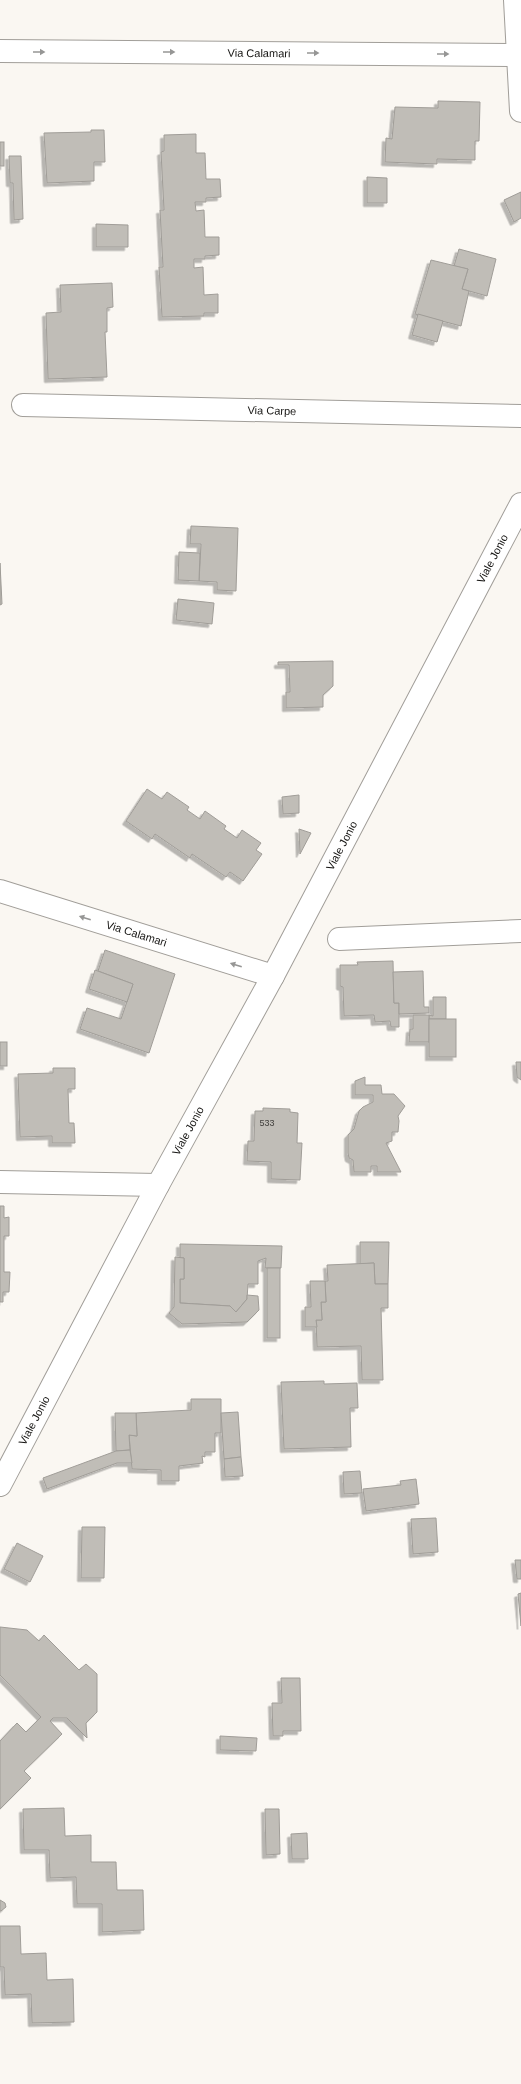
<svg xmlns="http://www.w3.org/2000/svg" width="521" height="2084" viewBox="0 0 521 2084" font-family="Arial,sans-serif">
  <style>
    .building { fill: #c0bdb7; stroke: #a09d98; filter: url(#shadow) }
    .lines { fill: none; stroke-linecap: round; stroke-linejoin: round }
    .minor-casing { stroke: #a19e99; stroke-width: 24 }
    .minor { stroke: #fff; stroke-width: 22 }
    .oneway { fill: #969695 }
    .labels { text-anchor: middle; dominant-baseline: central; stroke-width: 4; stroke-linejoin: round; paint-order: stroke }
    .number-label { font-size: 9px; fill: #403f3c }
    .street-label { font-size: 11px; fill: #161513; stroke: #fff }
  </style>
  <defs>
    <filter id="shadow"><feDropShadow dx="-3.5" dy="3.5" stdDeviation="0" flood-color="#0004"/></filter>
  </defs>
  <rect width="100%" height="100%" fill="#faf7f2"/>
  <g class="building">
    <path d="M438 101 480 102 479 141H475V160L437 159V164L385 162 386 138 392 139 395 107 438 108Z"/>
    <path d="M91 130H104L105 162H94V181L47 183 44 133 91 132Z"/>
    <path d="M196 134V153H205L206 179H220L221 197 206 198V202H195L196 211 204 210 205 237H219V255L205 256V259H194V268L203 267 204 295 218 294V313H204V316L162 317 159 267H163L160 210H164L161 152 164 151V135Z"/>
    <rect x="0" y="142" width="4" height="24"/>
    <path d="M9 156H21L23 219 14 220 13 183H10Z"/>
    <path d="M367 177 387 178V203H367Z"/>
    <path d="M521 192V218L514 222 504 200Z"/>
    <path d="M96 224 128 225V247H96Z"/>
    <path d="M459 249 496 259 487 296 462 289 468 269 454 266Z"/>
    <path d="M431 260 468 269 462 289 469 291 461 326 415 314Z"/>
    <path d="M112 283 113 307 107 308V332H105L107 377 48 379 46 313 61 312 60 285Z"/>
    <path d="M418 314 443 321 437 342 412 335Z"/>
    <path d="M191 526 238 528 236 591 217 590V582L199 581 201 544H190Z"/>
    <path d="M179 552 200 553 199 581 178 580Z"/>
    <path d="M0 563 2 604 0 605Z"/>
    <path d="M178 599 214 603 212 624 176 620Z"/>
    <path d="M333 661V686L323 695V707L286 708V692H290L289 665H278V662Z"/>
    <path d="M147 789 162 799 167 792 189 807 187 810 200 819 205 811 226 826 224 829 237 838 242 830 261 843 256 850 262 854 243 881 230 872 226 877 192 854 190 858 155 834 152 839 126 821Z"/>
    <path d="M299 795V813L283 814 282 797Z"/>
    <path d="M299 829 311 833 300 854Z"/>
    <path d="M105 950 175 974 149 1053 80 1029 87 1008 121 1019 133 984 98 971Z"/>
    <path d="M393 961 394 1003H399V1027H391L390 1021 375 1022 374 1015 344 1016 343 987 340 986V965H358L357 962Z"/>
    <path d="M95 970 133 984 127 1002 89 989Z"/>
    <path d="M423 971 424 1007H429V1013L399 1014V1003H394L393 972Z"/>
    <path d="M433 997H446V1019H429V1015L433 1016Z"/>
    <path d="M413 1015H429V1042H409L410 1029H413Z"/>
    <rect x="429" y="1019" width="27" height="38"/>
    <rect x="0" y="1042" width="7" height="24"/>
    <path d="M516 1062H521V1080L517 1077Z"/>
    <path d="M53 1068H75V1089H68L69 1123H74L75 1143H52V1136L20 1137 18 1074 53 1073Z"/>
    <path d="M365 1077V1085H381L382 1094H394L405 1106 398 1116 399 1121 398 1132H392V1141L386 1143 401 1172H377V1166H371V1172H354L353 1160 349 1158 348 1153V1135L354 1129 359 1111 363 1107 373 1102V1095H355V1081Z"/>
    <path d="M263 1108 290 1109V1112L298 1113 297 1143H302L300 1180 271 1179V1162L247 1161 248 1141H254L255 1111H263Z"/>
    <path d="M0 1206H4V1218L9 1217V1236H4V1272H10L9 1292H3V1302H0Z"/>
    <path d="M360 1242H389L388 1284H375L374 1263 360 1264Z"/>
    <path d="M180 1244 282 1246 281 1268H265L266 1258 258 1261V1284H248L247 1299 236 1312 230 1306 180 1303V1279H184V1258H180Z"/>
    <path d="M175 1257 184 1258V1279H180V1303L230 1306 236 1312 247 1299V1295L258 1296 259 1310 247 1322 182 1324 169 1313 174 1307Z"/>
    <path d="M374 1263 375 1284H388V1308H381L383 1380H362L361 1346 317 1347 316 1320H322L321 1302H326L325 1281H328L327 1265Z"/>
    <rect x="267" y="1268" width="13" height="70"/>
    <path d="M310 1281H325L326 1302H321L322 1320H316L317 1327H305V1307H311Z"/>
    <path d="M324 1381V1384L357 1383 358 1408H350L351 1447 284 1449 281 1382Z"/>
    <path d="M191 1399H221V1433H215V1452H205V1457L202 1456 203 1463 179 1466V1481H161V1470L132 1469 129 1435 137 1436 136 1413 191 1410Z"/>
    <path d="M238 1412 241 1457 224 1459 221 1413Z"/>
    <path d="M115 1413H136L137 1436 129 1435 130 1450 116 1451Z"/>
    <path d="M130 1450 132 1463H117L47 1489 43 1478 116 1451Z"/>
    <path d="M241 1457 243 1476 225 1477 224 1459Z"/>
    <path d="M360 1471 362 1493 344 1494 343 1472Z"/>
    <path d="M416 1479 419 1504 366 1511 363 1489 401 1485 400 1481Z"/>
    <path d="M436 1518 438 1552 413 1554 411 1519Z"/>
    <path d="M82 1527H105L104 1578H81Z"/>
    <path d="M17 1543 43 1556 30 1582 4 1569Z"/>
    <path d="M515 1560H521V1579H517Z"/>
    <path d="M521 1593V1626L518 1594Z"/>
    <path d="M0 1627 27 1630 39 1641 44 1635 79 1670 86 1664 97 1674V1712L86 1723 87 1738 67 1718H53L50 1721 62 1734 24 1771 31 1778 0 1809V1741L17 1723 26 1732 41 1717 0 1675Z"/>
    <path d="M281 1678H300L301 1731H283V1736H273L272 1703H282Z"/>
    <path d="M220 1736 257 1738 256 1751 220 1750Z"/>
    <path d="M64 1808 65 1836 91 1835V1862H116L117 1890H143L144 1930 102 1932V1904H77L76 1877 50 1878 49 1850H24L23 1809Z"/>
    <path d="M265 1809H279L280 1854 266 1855Z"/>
    <path d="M307 1833 308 1859H292L291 1834Z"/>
    <path d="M0 1900 5 1903 6 1907 1 1911H0Z"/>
    <path d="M0 1926H20L21 1954 46 1953 47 1980 73 1979 74 2022 32 2023 31 1994 5 1995 4 1967H0Z"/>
  </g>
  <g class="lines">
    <g class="minor-casing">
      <g id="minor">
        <path d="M515 0 521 111"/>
        <path id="s1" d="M0 51 517 55"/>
        <path id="s2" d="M23 405 521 416"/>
        <path id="s3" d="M0 891 273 976"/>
        <path d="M339 939 521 931"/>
        <path d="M0 1182 158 1185"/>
        <path id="s4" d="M0 1485 158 1185 273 976 521 504"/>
      </g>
    </g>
    <use href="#minor" class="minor"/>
  </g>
  <defs><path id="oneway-solid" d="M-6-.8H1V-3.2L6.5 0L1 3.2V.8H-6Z"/></defs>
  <g class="oneway">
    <use href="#oneway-solid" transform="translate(39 52)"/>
    <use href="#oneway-solid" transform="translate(169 52)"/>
    <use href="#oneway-solid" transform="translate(313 53)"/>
    <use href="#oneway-solid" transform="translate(443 54)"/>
    <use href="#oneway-solid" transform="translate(85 918) rotate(-163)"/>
    <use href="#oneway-solid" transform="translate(236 965) rotate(-163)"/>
  </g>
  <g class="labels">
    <g class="number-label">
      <text x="267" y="1123">533</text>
    </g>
    <g class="street-label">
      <text stroke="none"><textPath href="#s1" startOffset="259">Via Calamari</textPath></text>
      <text stroke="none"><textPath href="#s2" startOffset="249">Via Carpe</textPath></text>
      <text stroke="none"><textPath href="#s4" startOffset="1049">Viale Jonio</textPath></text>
      <text stroke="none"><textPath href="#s4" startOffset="725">Viale Jonio</textPath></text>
      <text stroke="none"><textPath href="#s3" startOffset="143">Via Calamari</textPath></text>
      <text stroke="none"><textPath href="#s4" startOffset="401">Viale Jonio</textPath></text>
      <text stroke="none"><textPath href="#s4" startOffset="73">Viale Jonio</textPath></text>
    </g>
  </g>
</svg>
